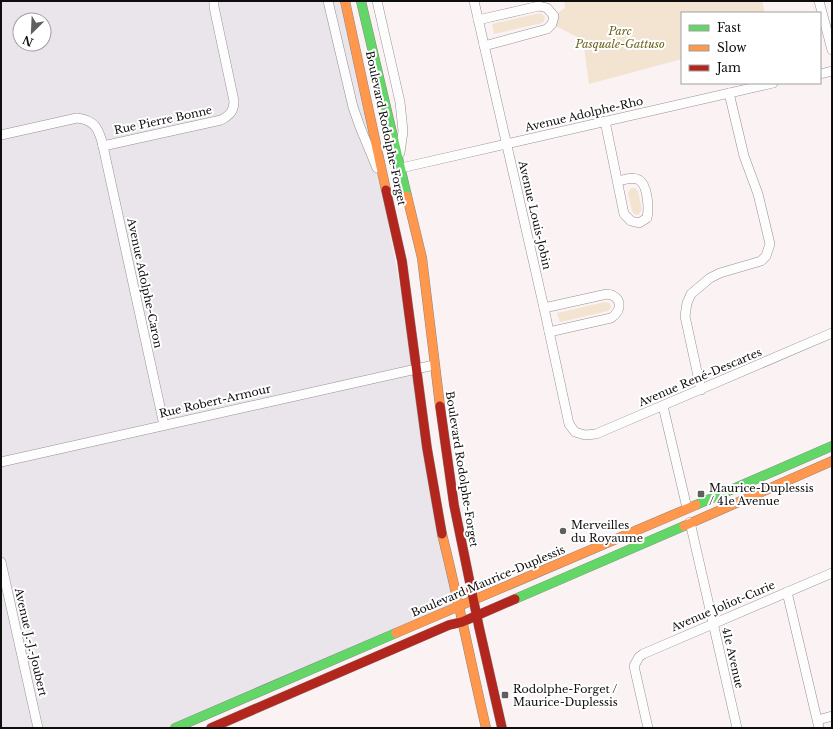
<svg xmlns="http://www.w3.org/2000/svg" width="833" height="729" viewBox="0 0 833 729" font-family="'Libre Baskerville',serif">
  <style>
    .industrial { fill: #e9e5eb; fill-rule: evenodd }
    .green { fill: #f3e3d1 }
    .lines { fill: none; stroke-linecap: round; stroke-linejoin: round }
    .street-casing { stroke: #959191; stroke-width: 10 }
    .fast-casing { stroke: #8b8788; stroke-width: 10 }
    .slow-casing { stroke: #8b8788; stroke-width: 10 }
    .jam-casing { stroke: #8b8788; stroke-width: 10 }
    .street { stroke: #fefdfd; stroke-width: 9 }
    .fast { stroke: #63d668; stroke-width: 9 }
    .slow { stroke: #ff974d; stroke-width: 9 }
    .jam { stroke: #b3261e; stroke-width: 9 }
    .poi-dot { fill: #615e5e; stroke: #fff; stroke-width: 1.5 }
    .labels { text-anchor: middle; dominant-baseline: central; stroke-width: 4; stroke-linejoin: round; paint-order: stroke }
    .park-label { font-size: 11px; font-style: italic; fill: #6a6219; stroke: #fff }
    .street-label { font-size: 11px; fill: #0e0e0e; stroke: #fff }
    .poi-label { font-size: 11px; fill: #0e0e0e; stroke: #fff; text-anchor: start }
  </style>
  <rect width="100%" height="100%" fill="#fbf2f3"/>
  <path class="industrial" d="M1 1H347L459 606 174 728H1ZM20 20H44V44H20Z"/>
  <g class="green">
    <path d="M564 1H762L765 13H682V59L589 84 583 40 552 24 554 16 565 8Z"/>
    <path d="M540 13 543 15 545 17 544 21 542 23 494 34 492 24Z"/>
    <path d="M631 188H635L638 191 642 210 638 215 634 214 632 211 628 193Z"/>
    <path d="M605 302C609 302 611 304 611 308L608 311 560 322 557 313Z"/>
  </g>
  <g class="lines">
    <g class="street-casing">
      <g id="street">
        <path d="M328 1 353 107 360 127 377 168"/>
        <path d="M377 1 400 102 403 131 400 153"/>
        <path d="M474 1 544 308 569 424 575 432 585 435 596 434 832 333"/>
        <path d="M819 1 832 50"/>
        <path d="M478 20 539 6 547 8 554 16 552 24 547 29 484 46"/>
        <path d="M820 74 832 71"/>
        <path d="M605 121 624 214 631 221 639 223 647 218C649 209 648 185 639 180 633 176 624 180 617 181"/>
        <path d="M1 135 77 118C95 120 99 129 103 146L221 120C230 115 234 111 234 101L214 7V1"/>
        <path d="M103 146 164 425"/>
        <path d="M401 168 773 83"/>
        <path d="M544 308 607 294C622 296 623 310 611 318L549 332"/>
        <path d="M701 390 685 316 687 303 691 294 710 278 720 273 761 261 766 256 770 244 758 194 744 156 729 93"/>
        <path d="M663 406 687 508"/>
        <path d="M1 462 434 365"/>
        <path d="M690 522 737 728"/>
        <path d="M1 562 38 728"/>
        <path d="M787 592 819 728"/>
        <path d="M818 720 832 716"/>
        <path d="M648 728 634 666 639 657 643 654 832 573"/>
      </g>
    </g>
    <g class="fast-casing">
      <g id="fast">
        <path d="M361 1 407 196"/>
        <path d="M696 505 832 446"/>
        <path d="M515 599 684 526"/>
        <path d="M175 728 396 633"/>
      </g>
    </g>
    <g class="slow-casing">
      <g id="slow">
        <path d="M345 1 386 190"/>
        <path d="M407 196 422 258 440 406"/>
        <path d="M684 526 832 461"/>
        <path d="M442 534C458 598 471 663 486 728"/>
        <path d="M396 633 696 505"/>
      </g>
    </g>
    <g class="jam-casing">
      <g id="jam">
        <path d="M386 190 402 261 427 448 442 534"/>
        <path d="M440 406 454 505 479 627 502 728"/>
        <path d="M211 728 449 625 462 622 515 599"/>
      </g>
    </g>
    <use href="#street" class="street"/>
    <use href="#fast" class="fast"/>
    <use href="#slow" class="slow"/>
    <use href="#jam" class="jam"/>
  </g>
  <g class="poi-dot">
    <rect x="697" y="490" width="8" height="8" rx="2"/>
    <circle cx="563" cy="531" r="4"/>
    <rect x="501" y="691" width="8" height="8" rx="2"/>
  </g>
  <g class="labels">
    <g class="park-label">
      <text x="620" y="31">Parc<tspan x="620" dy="13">Pasquale-Gattuso</tspan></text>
    </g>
    <g class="street-label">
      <text transform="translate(584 114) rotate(-13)">Avenue Adolphe-Rho</text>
      <text transform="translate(163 120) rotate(-12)">Rue Pierre Bonne</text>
      <text transform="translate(386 128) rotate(78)">Boulevard Rodolphe-Forget</text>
      <text transform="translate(535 215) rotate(77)">Avenue Louis-Jobin</text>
      <text transform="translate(145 283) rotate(78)">Avenue Adolphe-Caron</text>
      <text transform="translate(700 377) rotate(-23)">Avenue René-Descartes</text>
      <text transform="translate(215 401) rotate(-13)">Rue Robert-Armour</text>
      <text transform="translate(462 469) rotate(81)">Boulevard Rodolphe-Forget</text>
      <text transform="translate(488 581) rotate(-23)">Boulevard Maurice-Duplessis</text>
      <text transform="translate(723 606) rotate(-23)">Avenue Joliot-Curie</text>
      <text transform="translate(31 642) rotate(77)">Avenue J.-J.-Joubert</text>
      <text transform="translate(733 658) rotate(77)">41e Avenue</text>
    </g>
    <g class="poi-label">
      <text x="709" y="488">Maurice-Duplessis<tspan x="709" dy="13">/ 41e Avenue</tspan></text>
      <text x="571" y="525">Merveilles<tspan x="571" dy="13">du Royaume</tspan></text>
      <text x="513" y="689">Rodolphe-Forget /<tspan x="513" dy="13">Maurice-Duplessis</tspan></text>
    </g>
  </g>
  <rect width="833" height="729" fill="none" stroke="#0e0e0e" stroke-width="4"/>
  <rect x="681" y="12" width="140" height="72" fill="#ffffff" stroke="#9f9f9f"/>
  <rect x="689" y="25" width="20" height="6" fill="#63d668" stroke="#9f9f9f"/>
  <text x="717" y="32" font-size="12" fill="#0e0e0e">Fast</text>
  <rect x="689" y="45" width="20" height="6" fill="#ff974d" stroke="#9f9f9f"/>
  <text x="717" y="52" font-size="12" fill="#0e0e0e">Slow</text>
  <rect x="689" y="65" width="20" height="6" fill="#b3261e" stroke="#9f9f9f"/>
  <text x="717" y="72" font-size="12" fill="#0e0e0e">Jam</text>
  <g transform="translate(32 32) rotate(204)"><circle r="19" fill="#ffffff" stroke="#9f9f9f"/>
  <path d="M0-3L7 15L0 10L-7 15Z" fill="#615e5e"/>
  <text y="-6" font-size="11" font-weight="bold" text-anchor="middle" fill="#0e0e0e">N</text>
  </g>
</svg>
